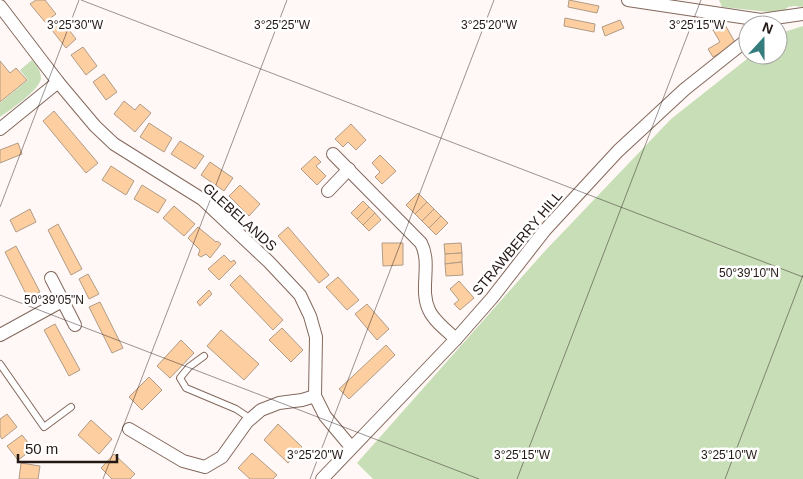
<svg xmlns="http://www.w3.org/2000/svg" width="803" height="479" viewBox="0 0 803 479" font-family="Arial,sans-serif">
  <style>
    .green { fill: #c7deb7 }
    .building { fill: #fdcea0; stroke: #b09b86 }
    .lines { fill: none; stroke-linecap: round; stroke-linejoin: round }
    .service-casing { stroke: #83685d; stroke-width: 8 }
    .minor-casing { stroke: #83685d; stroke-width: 14 }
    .service { stroke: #fff; stroke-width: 6 }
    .minor { stroke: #fff; stroke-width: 12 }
    .ticks { fill: none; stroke: #231814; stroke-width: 1; stroke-opacity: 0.45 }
    .labels { text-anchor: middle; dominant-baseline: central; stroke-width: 5; stroke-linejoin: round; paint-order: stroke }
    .street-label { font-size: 14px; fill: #231814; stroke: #fff }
    .ticks-label { font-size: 12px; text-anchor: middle; fill: #231814; stroke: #fff; stroke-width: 5; stroke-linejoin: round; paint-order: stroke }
  </style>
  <rect width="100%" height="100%" fill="#fff8f6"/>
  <g class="green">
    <path d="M719 0H803V7L794 6 788 7 784 11 770 12 722 7Z"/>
    <path d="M803 26V479H373L357 463 544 252 671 119 752 55H778V34Z"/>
    <path d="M32 60C36 65 41 70 41 78 40 90 10 110 0 117V103L28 80 20 70Z"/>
  </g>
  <g class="building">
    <path d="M36 0H45L56 14 45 22 30 4Z"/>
    <path d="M569 0 599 6 597 13 568 7Z"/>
    <path d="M565 18 595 24 594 32 564 26Z"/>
    <path d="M620 20 624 28 605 36 602 27Z"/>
    <path d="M62 21 76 39 66 48 51 29Z"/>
    <path d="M724 23 736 44 713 57 708 49 720 42 713 30Z"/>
    <path d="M83 47 97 66 86 75 71 55Z"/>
    <path d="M0 61 10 73 16 68 27 80 0 102Z"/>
    <path d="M104 74 117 92 106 100 93 82Z"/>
    <path d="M124 101 135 110 140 104 151 113 135 132 114 114Z"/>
    <path d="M54 111 98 163 86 173 43 121Z"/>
    <path d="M149 123 172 138 164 152 140 137Z"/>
    <path d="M351 124 366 140 356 150 348 142 343 147 335 139Z"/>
    <path d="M180 141 204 156 195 169 171 154Z"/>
    <path d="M18 143 22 154 0 163V150Z"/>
    <path d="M380 155 396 171 382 184 375 177 380 172 372 163Z"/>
    <path d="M315 156 321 162 316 166 326 176 317 185 301 169Z"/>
    <path d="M210 162 233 178 224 191 201 175Z"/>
    <path d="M111 166 134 181 126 195 102 180Z"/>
    <path d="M142 185 166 200 158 213 134 199Z"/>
    <path d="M240 185 260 204 249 216 229 196Z"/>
    <path d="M418 193 427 202 415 214 406 205Z"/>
    <path d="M363 201 369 207 357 219 351 213Z"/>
    <path d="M427 202 434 209 422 221 415 214Z"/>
    <path d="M174 206 195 224 184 236 163 218Z"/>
    <path d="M369 207 375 213 363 225 357 219Z"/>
    <path d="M30 209 36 222 16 232 10 220Z"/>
    <path d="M434 209 441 216 429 228 422 221Z"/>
    <path d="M375 213 381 220 369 231 363 225Z"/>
    <path d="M441 216 448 223 436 235 429 228Z"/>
    <path d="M58 224 82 269 71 275 48 230Z"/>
    <path d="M198 227 216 242 217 241 221 244 210 258 206 254 201 257 198 255 200 250 188 238Z"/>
    <path d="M288 227 329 275 319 283 278 236Z"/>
    <path d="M382 243H403V265L383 266Z"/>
    <path d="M461 243 462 253 445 254 444 244Z"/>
    <path d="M16 246 40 292 28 298 5 252Z"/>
    <path d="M462 253V262L445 264V254Z"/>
    <path d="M224 255 231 262 234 260 236 263 219 280 208 269Z"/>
    <path d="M462 262 463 275 446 276 445 264Z"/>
    <path d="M88 274 99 294 89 299 79 279Z"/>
    <path d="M240 275 283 320 273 330 230 285Z"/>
    <path d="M338 277 359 300 347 310 326 287Z"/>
    <path d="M459 281 474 298 460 310 454 304 459 300 450 289Z"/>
    <path d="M209 290 212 294 200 306 197 302Z"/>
    <path d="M100 302 123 348 112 353 89 307Z"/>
    <path d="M367 304 389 329 377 340 355 314Z"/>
    <path d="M55 324 80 370 69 376 44 330Z"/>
    <path d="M282 328 303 350 291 362 269 340Z"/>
    <path d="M221 330 259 364 244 380 207 346Z"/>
    <path d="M181 340 194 353 170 378 157 366Z"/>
    <path d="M386 345 395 355 349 399 339 389Z"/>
    <path d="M149 377 162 390 142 410 129 397Z"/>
    <path d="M7 414 17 427 2 439 0 436V419Z"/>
    <path d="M91 420 112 439 99 454 78 435Z"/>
    <path d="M278 424 302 447 288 463 264 440Z"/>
    <path d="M22 435 33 449 18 460 7 446Z"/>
    <path d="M252 453 277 475 273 479H250L238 468Z"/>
    <path d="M114 454 135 474 130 479H112L101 468Z"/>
    <path d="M21 463 40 466 38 479H19Z"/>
  </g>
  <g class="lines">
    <g class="service-casing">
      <g id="service">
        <path d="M204 356 189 367 180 378 186 388 236 409 251 419"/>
        <path d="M0 364 44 427 71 407"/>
      </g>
    </g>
    <g class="minor-casing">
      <g id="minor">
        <path d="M628 0 761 20 803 14"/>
        <path d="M0 6 58 82 95 126 114 144 202 199 269 262 300 295 310 316 316 337 315 396 325 416 351 447"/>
        <path d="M0 129 58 82"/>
        <path d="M333 154 421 243C432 264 419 289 429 310 434 321 446 330 456 339"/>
        <path d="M328 191 349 169"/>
        <path d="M51 278 75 325"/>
        <path d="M0 335 62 301"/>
        <path d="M129 429 183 461 205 467 222 457 247 422 261 410 279 403 302 400 315 396"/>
        <path d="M322 479 456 339 492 298 545 230 618 151 685 89 748 39"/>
      </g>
    </g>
    <use href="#service" class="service"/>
    <use href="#minor" class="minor"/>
  </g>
  <path class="ticks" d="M81 0 803 277M0 207 79 0M0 295 479 479M103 479 287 0M310 479 494 0M517 479 701 0M725 479 803 275"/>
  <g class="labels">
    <g class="street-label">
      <text transform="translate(240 217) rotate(42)">GLEBELANDS</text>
      <text transform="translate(517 243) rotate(-50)">STRAWBERRY HILL</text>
    </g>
  </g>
  <g class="ticks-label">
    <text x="489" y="29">3°25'20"W</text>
    <text x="75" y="29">3°25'30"W</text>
    <text x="282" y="29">3°25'25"W</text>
    <text x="697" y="29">3°25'15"W</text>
    <text x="749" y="277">50°39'10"N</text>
    <text x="54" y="304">50°39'05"N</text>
    <text x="315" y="459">3°25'20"W</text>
    <text x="522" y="459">3°25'15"W</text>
    <text x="729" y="459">3°25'10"W</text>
  </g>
  <g transform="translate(763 40) rotate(21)"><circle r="24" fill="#ffffff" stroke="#a7a3a1"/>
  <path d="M0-4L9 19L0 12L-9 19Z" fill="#347d7c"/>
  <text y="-8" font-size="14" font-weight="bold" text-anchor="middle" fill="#231814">N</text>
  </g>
  <path d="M18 454v8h99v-8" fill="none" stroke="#231814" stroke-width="2.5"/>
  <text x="25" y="454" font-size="15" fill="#231814" stroke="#ffffff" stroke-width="4" paint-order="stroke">50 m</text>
</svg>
